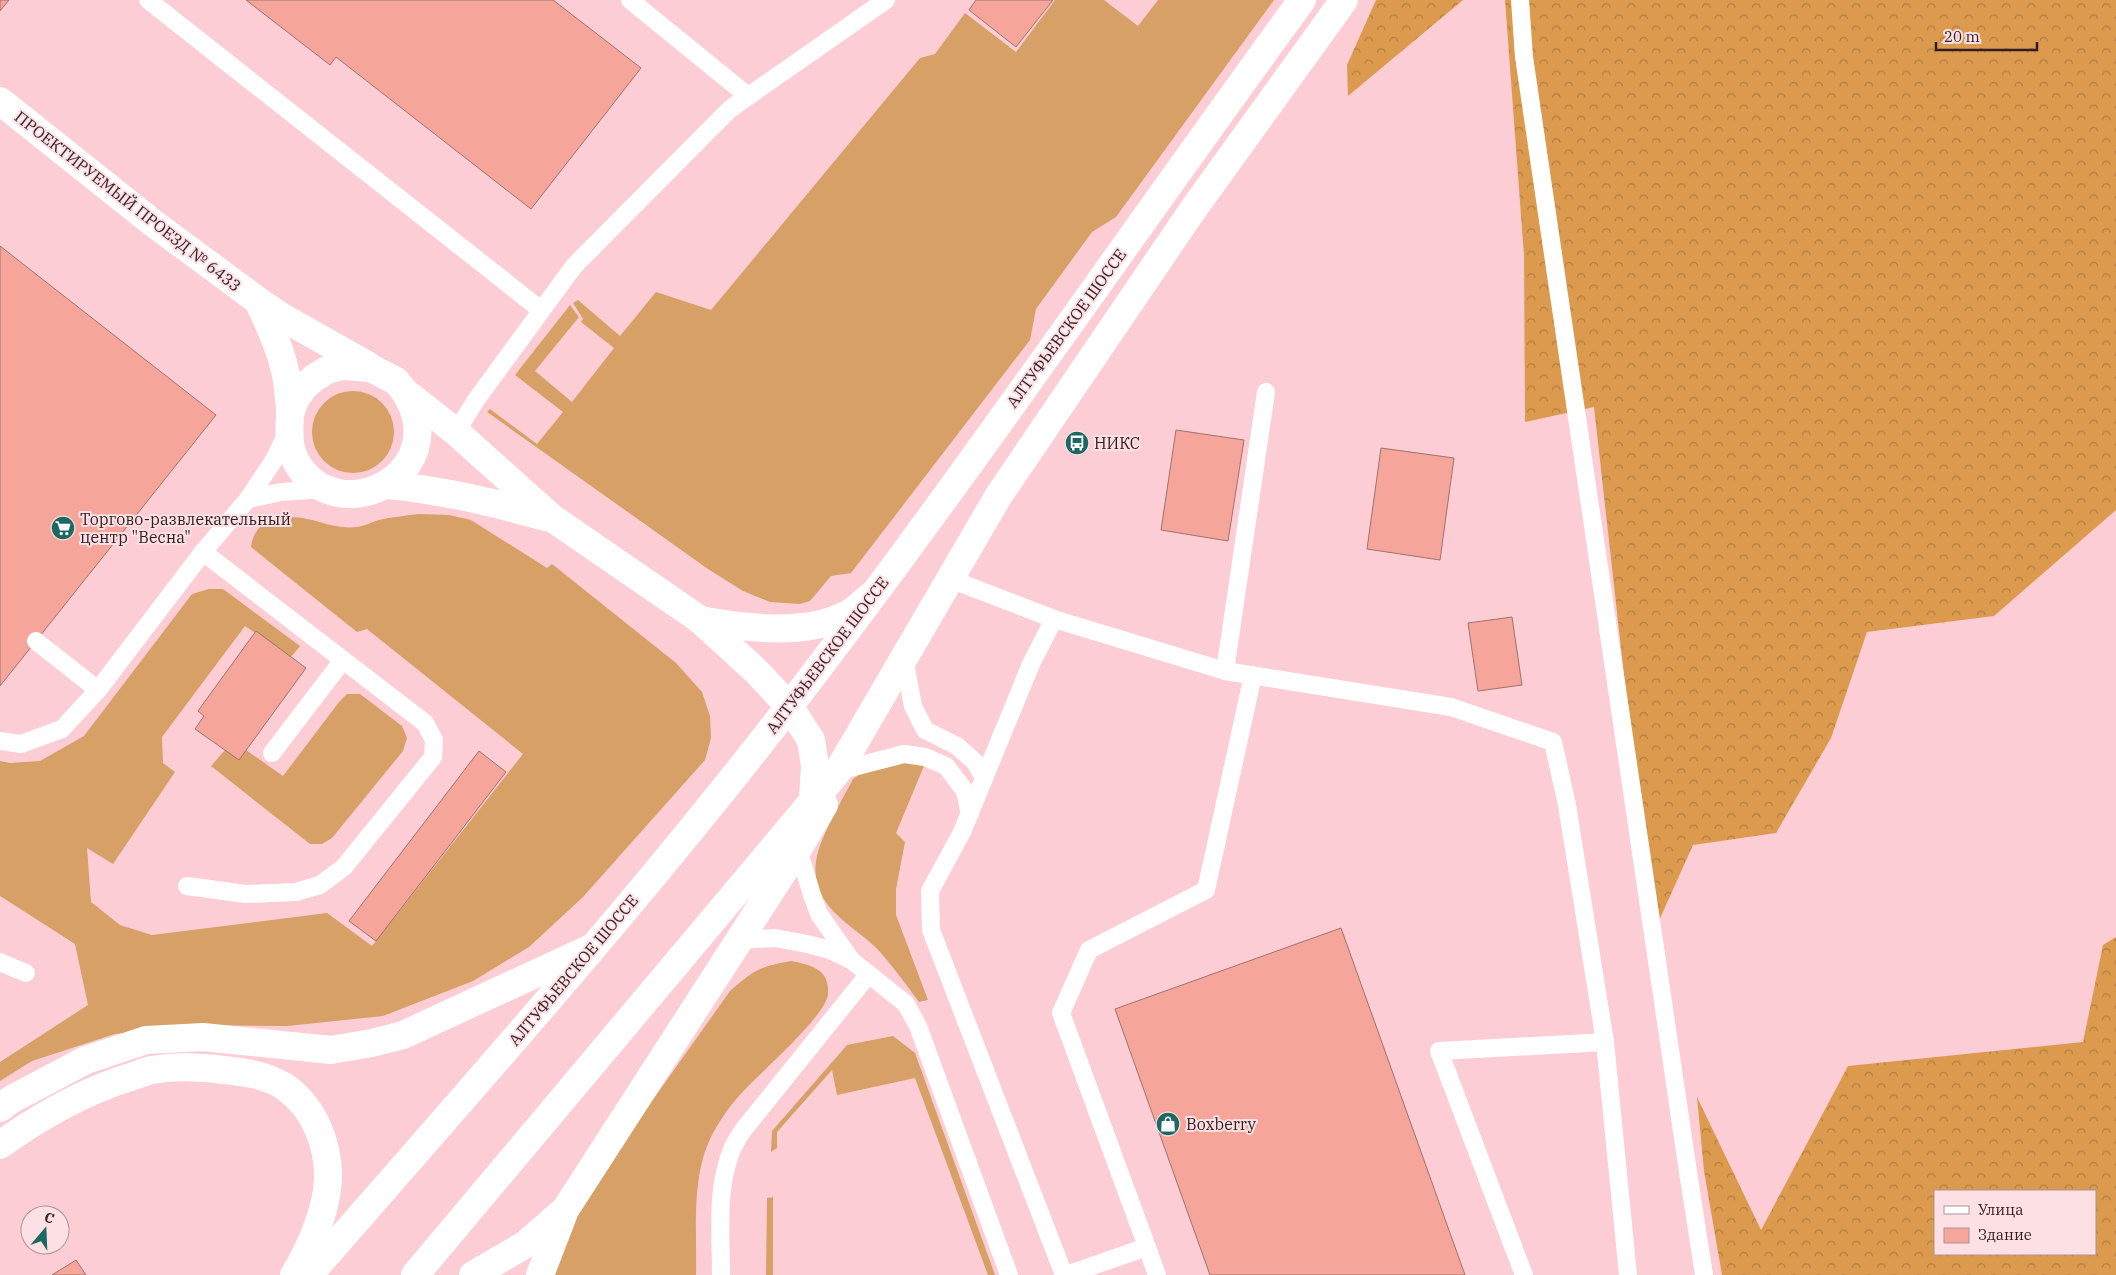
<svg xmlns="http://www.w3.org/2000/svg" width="2116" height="1275" viewBox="0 0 2116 1275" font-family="'IBM Plex Serif',serif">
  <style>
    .grass { fill: #d6a066 }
    .forest { fill: url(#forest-crowns); fill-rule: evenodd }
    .building { fill: #f5a59a; stroke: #9d736d }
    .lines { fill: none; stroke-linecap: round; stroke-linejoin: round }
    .service { stroke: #fff; stroke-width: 18 }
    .minor { stroke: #fff; stroke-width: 28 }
    .tertiary { stroke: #fff; stroke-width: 28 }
    .primary { stroke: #fff; stroke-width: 28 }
    .labels { text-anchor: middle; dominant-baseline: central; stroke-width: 4; stroke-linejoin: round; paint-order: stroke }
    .street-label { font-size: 16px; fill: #2f1e21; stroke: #fde0e4 }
    .poi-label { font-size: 16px; fill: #2f1e21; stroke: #fde0e4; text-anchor: start }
  </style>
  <defs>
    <pattern id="forest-crowns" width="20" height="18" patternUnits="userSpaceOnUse" patternTransform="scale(1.25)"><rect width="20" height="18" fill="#dc9a4e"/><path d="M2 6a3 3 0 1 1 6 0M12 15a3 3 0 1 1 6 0" fill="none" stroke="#b37d40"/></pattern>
  </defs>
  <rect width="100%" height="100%" fill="#fccdd5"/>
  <g class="grass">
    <path d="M1055 0H1104L1138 26 1158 0H1274L1116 217 1092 232 1036 309 1030 340 851 573 831 576 810 601 800 604 770 602 743 591 708 569 487 412 490 409 537 444 563 412 515 375 570 305 579 317 535 371 572 402 614 348 581 322 583 319 573 303 578 300 620 336 656 292 711 310 920 58 935 54 965 13 1016 52Z"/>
    <circle cx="353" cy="432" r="41"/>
    <path d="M418 514 449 515 471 520 547 568 552 564 676 663 702 692 710 716 711 738 705 760 583 897 529 947 473 981 383 1016 287 1026 194 1025 115 1034 32 1061 0 1081V1062L88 1005 75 944 0 896V761L10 763 40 761 84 736 192 594 209 589H223L300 646 291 657 245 626 162 737 163 763 175 772 113 864 87 848 91 902 120 925 152 935 327 913 372 946 523 754 367 629 357 632 251 547C253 534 258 526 270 521 305 508 325 531 357 527 365 526 372 522 379 520 392 517 405 516 418 514Z"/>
    <path d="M347 694H360L402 726 407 738 403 751 332 838 322 844H310L211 766 225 750 239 760 246 750 283 776 339 702Z"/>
    <path d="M904 757 924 766 896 833 905 842 896 889V915L928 1000 919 1002C907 986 895 969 881 953 855 924 806 908 817 856 823 832 841 802 853 779L863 772Z"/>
    <path d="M791 961C811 965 830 969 828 994 826 1017 756 1076 739 1096 729 1107 718 1123 711 1137 691 1178 697 1230 696 1275H546L574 1211 730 991C755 969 759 967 791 961Z"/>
    <path d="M893 1036 915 1053 995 1275H988L915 1078 837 1095 832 1070 777 1132V1148L771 1152 772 1131 847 1045Z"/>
    <path d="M773 1197V1275H766L767 1198Z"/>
  </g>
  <g class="forest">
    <path d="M1376 0H1463L1348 96 1347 65Z"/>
    <path d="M1505 0H2116V510L1994 616 1867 632 1831 738 1776 833 1693 845 1653 934 1594 407 1525 422 1524 256Z"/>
    <path d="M2116 937V1275H1722L1704 1171 1697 1097 1761 1230 1848 1066 2083 1042 2103 945ZM2095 1191V1254H1935V1191Z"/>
  </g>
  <g class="building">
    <path d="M0 0H9L0 11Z"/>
    <path d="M246 0H553L641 68 531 209 336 57 330 65Z"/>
    <path d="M976 0H1053L1016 47 969 10Z"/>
    <path d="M0 246 216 415 0 686Z"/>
    <path d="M1176 430 1244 440 1228 541 1161 530Z"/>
    <path d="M1381 448 1454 458 1440 560 1367 549Z"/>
    <path d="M1512 617 1522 685 1478 691 1468 623Z"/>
    <path d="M256 631 306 668 239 760 195 729 204 716 198 711Z"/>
    <path d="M479 751 506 772 376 941 349 921Z"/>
    <path d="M1341 928 1465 1275H1210L1115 1009Z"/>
    <path d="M76 1260 86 1275H52Z"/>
  </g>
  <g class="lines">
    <g class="service">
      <path d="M148 0 541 310"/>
      <path d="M630 0 748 96"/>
      <path d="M1520 0 1524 57 1688 1172 1704 1275"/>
      <path d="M456 432 476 400 574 266 730 109 886 0"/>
      <path d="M248 499 281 492 326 489"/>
      <path d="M950 579 1054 619 1225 671 1451 707 1553 742 1567 805 1605 1042 1439 1051 1524 1275"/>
      <path d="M1054 619 1031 664 962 832 930 891 931 930 1064 1275"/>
      <path d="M36 641 98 690"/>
      <path d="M904 658 913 706 925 730 957 746 975 762 984 778"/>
      <path d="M1225 671 1266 392"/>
      <path d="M0 741 21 744 62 729 98 690 203 552 248 499 274 460 288 431"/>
      <path d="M272 753 343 660"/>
      <path d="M838 771 904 754 925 757 946 766 965 791 970 814"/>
      <path d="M798 849 812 895 819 914 851 960"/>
      <path d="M187 886 246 894 296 892 320 885 344 867 433 757 434 740 425 723 203 552"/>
      <path d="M739 940 775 938 807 944 830 950 851 960 906 1004 918 1026 1009 1275"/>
      <path d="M0 962 26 973"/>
      <path d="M1605 1042 1628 1275"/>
      <path d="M1147 1247 1061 1013 1089 950 1206 890 1253 675"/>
      <path d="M721 1275C721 1235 716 1190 731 1152 734 1144 739 1136 744 1129L868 975"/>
      <path d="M1066 1275 1147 1247 1157 1275"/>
    </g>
    <g class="minor">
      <path d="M0 101 153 223 257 300 282 317 367 365"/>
      <path d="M258 301C270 326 282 352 287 380 288 391 290 403 290 414 289 437 287 452 303 472 342 519 424 485 417 424 416 412 411 402 405 392"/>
      <path d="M290 414 295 400 303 388 314 378 327 370 342 366 371 368 396 381 405 392 456 432 552 518 699 619 756 671 789 706 811 740 815 766 813 798"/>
      <path d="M387 485C442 490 493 502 545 517"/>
      <path d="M700 620C744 628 805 636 846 615 855 611 863 602 871 596"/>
    </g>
    <g class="tertiary">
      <path d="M0 1108 12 1099 86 1060 146 1040 203 1037 331 1050 372 1043 403 1035 589 949"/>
      <path d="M309 1275C473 1087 639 901 791 704 968 474 1131 234 1302 0"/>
      <path d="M415 1275 838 771 999 495 1192 211 1344 0"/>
      <path d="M473 1275 526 1244 560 1214"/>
      <path d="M540 1275 565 1210 798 849 824 805"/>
    </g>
    <path class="primary" d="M0 1145C39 1117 81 1093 127 1078 135 1076 143 1072 152 1070 175 1066 201 1067 224 1070 244 1072 267 1075 285 1087 314 1107 329 1145 328 1179 327 1210 310 1249 294 1275"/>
  </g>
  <defs>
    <g id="bus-disc" transform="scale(1.25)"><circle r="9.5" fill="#1c6862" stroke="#fde0e4"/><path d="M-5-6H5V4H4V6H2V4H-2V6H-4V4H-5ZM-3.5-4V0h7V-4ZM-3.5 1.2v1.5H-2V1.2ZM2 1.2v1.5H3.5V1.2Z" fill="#fff"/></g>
    <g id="supermarket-disc" transform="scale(1.25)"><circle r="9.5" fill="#1c6862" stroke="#fde0e4"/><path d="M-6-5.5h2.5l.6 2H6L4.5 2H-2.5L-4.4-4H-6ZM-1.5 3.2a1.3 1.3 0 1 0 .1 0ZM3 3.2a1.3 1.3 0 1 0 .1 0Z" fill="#fff"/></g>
    <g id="shop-disc" transform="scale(1.25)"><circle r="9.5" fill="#1c6862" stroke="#fde0e4"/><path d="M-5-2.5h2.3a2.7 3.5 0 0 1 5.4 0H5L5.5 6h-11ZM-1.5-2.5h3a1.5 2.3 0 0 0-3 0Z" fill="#fff"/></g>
  </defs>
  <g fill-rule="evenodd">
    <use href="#bus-disc" x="1077" y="443"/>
    <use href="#supermarket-disc" x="63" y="528"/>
    <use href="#shop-disc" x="1168" y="1124"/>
  </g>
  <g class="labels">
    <g class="street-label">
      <text transform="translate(128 201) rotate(38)">ПРОЕКТИРУЕМЫЙ ПРОЕЗД № 6433</text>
      <text transform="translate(1066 328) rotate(-54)">АЛТУФЬЕВСКОЕ ШОССЕ</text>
      <text transform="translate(827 655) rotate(-53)">АЛТУФЬЕВСКОЕ ШОССЕ</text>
      <text transform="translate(573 970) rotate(-50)">АЛТУФЬЕВСКОЕ ШОССЕ</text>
    </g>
    <g class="poi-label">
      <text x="1094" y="443">НИКС</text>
      <text x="80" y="519">Торгово-развлекательный<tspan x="80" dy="18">центр "Весна"</tspan></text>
      <text x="1186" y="1124">Boxberry</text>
    </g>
  </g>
  <rect x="1934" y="1190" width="162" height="65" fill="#fde0e4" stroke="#ab9296"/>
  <rect x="1944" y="1206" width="25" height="8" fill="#ffffff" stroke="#ab9296"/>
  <text x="1978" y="1215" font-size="15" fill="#2f1e21">Улица</text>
  <rect x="1944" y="1228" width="25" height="15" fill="#f5a59a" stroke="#ab9296"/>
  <text x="1978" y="1240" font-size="15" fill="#2f1e21">Здание</text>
  <g transform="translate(45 1230) rotate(19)"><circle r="24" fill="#fde0e4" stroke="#ab9296"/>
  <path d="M0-4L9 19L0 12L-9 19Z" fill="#1c6862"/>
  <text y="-8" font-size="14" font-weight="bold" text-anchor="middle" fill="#2f1e21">С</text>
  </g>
  <path d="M1936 42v8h101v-8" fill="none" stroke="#2f1e21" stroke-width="2.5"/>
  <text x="1944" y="42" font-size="15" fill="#2f1e21" stroke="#fde0e4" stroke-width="4" paint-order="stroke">20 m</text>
</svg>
